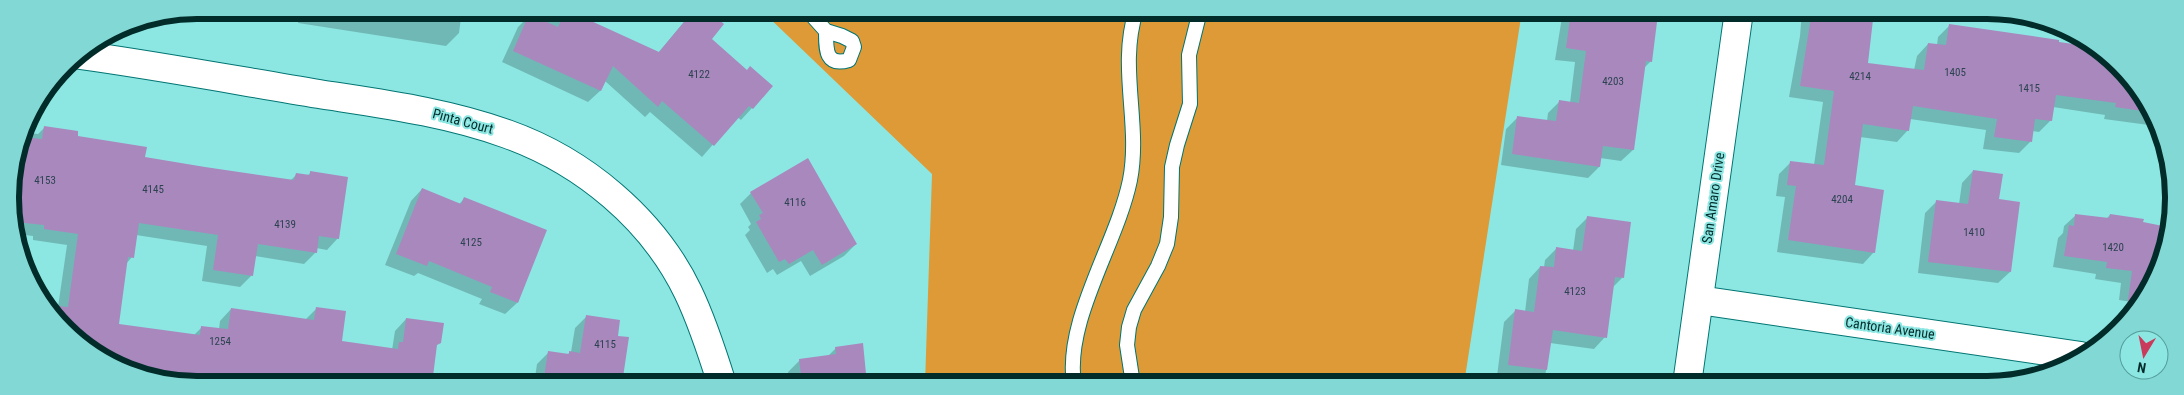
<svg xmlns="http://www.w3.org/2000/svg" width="2184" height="395" viewBox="0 0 2184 395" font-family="'Roboto Condensed',sans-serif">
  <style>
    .green { fill: #de9a37 }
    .shadow { fill: #0003 }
    .building { fill: #a988be }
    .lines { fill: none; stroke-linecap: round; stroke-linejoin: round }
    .service-casing { stroke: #007572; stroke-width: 16 }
    .minor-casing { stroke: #007572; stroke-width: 30 }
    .service { stroke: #fff; stroke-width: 14 }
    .minor { stroke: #fff; stroke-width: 28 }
    .labels { text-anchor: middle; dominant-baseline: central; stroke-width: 4; stroke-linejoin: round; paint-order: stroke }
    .number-label { font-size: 11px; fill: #2c434f }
    .street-label { font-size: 14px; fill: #022c2a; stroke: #8ce7e3 }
    .rim { fill: none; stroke: #022c2a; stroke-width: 6 }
  </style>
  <rect width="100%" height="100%" fill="#8ce7e3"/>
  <path class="green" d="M761 10 1522 11 1464 384H925L932 174Z"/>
  <g class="shadow">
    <path d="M300 10H462L459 33 446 46 298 23Z"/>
    <path d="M537 10H592L588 21 658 53 688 17 710 39 752 108 741 120 737 117 702 157 650 112 645 117 605 81 600 91 588 102 502 62 518 27 530 15 534 17Z"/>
    <path d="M1563 11H1657L1651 61 1644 68 1633 150 1621 161 1600 158 1599 167 1588 178 1501 165 1506 129 1518 117 1547 121 1548 113 1560 101 1570 103 1575 62 1555 60Z"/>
    <path d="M1802 11H1873L1866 64 1914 70 1917 56 1928 44 1937 45 1938 37 1949 26 2094 48 2135 83 2156 126 2104 119 2105 115 2053 107 2051 120 2039 132 2032 131 2030 142 2019 153 1983 149 1986 130 1910 119 1908 130 1897 142 1860 137 1853 186 1874 252 1863 264 1777 252 1785 197 1776 196 1779 174 1791 162 1814 165 1823 102 1789 97 1800 36Z"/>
    <path d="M44 128 144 158 290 181 296 175 307 176 310 173 338 238 327 250 316 248V252L304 264 255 256 252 275 240 287 202 281 207 246 136 235 132 257 126 264 118 325 193 336 202 327 219 329 220 321 231 309 305 320 317 308 340 342 392 350 395 331 406 319 436 346 430 384 173 383 114 366 56 321 67 245 33 240V236L17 234 10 186 23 132 38 134Z"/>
    <path d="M1973 171 1998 200 2010 272 1998 283 1918 273 1925 213 1937 201 1959 204 1962 183Z"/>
    <path d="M422 189 459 204 464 199 517 303 505 314 479 304 482 299 418 273 414 276 385 265 411 201Z"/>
    <path d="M751 193 856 244 844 256 810 276 801 261 777 275 773 269 767 273 745 235 750 230 748 227 751 224 740 204Z"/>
    <path d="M2076 215 2106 219 2110 215 2142 220 2138 303 2119 300 2121 283 2095 279 2096 274 2053 267 2058 238 2063 233 2064 226Z"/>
    <path d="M1588 217 1622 278 1612 288 1605 337 1594 349 1550 343 1544 384H1506L1507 378 1497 376 1504 322 1516 310 1525 312 1529 279 1540 267H1544L1545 260 1557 248 1573 251 1576 229Z"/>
    <path d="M586 317 616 337 620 384H534L537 364 549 352 566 355 571 352 575 328Z"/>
    <path d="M836 348 865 376 885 373 886 384H790L788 372 800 360 827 357Z"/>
  </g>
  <g class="building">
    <path d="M566 10H594L589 20 659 52 694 10H708L724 24 712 39 747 70 750 66 773 86 753 109 749 106 714 146 662 101 658 107 613 66 601 91 513 51 529 14 558 27Z"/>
    <path d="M1571 11 1604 15V11H1633L1632 19 1657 22 1652 62 1646 61 1634 150 1603 146 1600 167 1512 154 1517 116 1556 121 1559 100 1579 103 1586 51 1566 48Z"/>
    <path d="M1812 11H1874L1868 63 1924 70 1928 43 1946 45 1949 24 2059 40V42L2094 47 2135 83 2149 112 2115 107 2116 103 2056 95 2052 121 2035 119 2032 142 1994 137 1997 119 1913 106 1909 131 1863 124 1855 185 1884 190 1875 253 1788 240 1796 186 1787 185 1790 161 1824 165 1834 91 1800 86Z"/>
    <path d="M44 126 78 131V136L147 147 145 157 205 167 294 180 296 173 310 175V171L348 177 339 239 319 236 317 253 258 244 253 276 213 270 218 235 139 223 134 258 128 257 119 324 200 335 201 326 228 329 231 308 314 320 316 307 346 311 342 341 398 349 399 342H403L406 318 444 323 441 343 437 345 432 384 173 383 152 377 153 370 113 364 56 321 47 305 68 307 78 234 44 229V225L15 222 10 186 22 137 42 139Z"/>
    <path d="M808 158 857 244 822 265 813 250 789 264 785 259 779 262 756 222 761 219 759 215 763 213 750 192Z"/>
    <path d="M1973 170 2003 174 1999 199 2020 202 2011 272 1928 262 1936 200 1968 204Z"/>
    <path d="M422 188 461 204 464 197 547 230 518 303 490 292 492 287 429 261 427 266 396 254Z"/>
    <path d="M2075 214 2109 218 2110 214 2144 219 2143 222 2163 226 2155 281 2125 322 2132 271 2106 268 2107 262 2064 256 2069 225 2074 226Z"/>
    <path d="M1587 216 1631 222 1624 278 1615 277 1607 338 1553 330 1547 370 1508 365 1515 309 1534 312 1540 266 1554 267 1556 247 1582 251Z"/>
    <path d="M586 315 620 320 618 336 629 337 622 384H543L548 351 569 354V351L580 353Z"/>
    <path d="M863 343 867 384H802L799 359 836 354 835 347Z"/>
  </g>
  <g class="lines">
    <g class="service-casing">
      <g id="service">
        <path d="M808 11 826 31 842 36 852 41 854 47 849 60C825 67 826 49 826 31"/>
        <path d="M1074 384C1064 320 1117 244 1130 180 1141 124 1118 67 1136 11"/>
        <path d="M1133 384 1127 345 1129 327 1134 310 1158 266 1167 244 1171 217 1172 167 1177 145 1190 104 1189 55 1200 11"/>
      </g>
    </g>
    <g class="minor-casing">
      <g id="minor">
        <path d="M80 55C160 66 240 81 319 94 383 104 446 112 507 134 583 161 653 219 688 292 702 321 712 352 722 384"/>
        <path d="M1699 300 2081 356"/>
        <path d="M1687 384 1739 11"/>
      </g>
    </g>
    <use href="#service" class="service"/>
    <use href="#minor" class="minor"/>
  </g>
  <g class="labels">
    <g class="number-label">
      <text x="1955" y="72">1405</text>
      <text x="699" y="74">4122</text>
      <text x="1860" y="76">4214</text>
      <text x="1613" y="81">4203</text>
      <text x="2029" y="88">1415</text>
      <text x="45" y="180">4153</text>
      <text x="153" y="189">4145</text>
      <text x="1842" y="199">4204</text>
      <text x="795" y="202">4116</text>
      <text x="285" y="224">4139</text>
      <text x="1974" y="232">1410</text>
      <text x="471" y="242">4125</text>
      <text x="2113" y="247">1420</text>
      <text x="1575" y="291">4123</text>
      <text x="220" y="341">1254</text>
      <text x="605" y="344">4115</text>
    </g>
    <g class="street-label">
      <text transform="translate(463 121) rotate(15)">Pinta Court</text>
      <text transform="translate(1713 198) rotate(-82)">San Amaro Drive</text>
      <text transform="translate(1890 328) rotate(8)">Cantoria Avenue</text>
    </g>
  </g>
  <path d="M0 0H2184V395H0ZM197 19H1987A178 178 0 0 1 2165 197V198A178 178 0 0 1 1987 376H197A178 178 0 0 1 19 198V197A178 178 0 0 1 197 19Z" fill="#81d8d4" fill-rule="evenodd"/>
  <path class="rim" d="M197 19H1987A178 178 0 0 1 2165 197V198A178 178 0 0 1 1987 376H197A178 178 0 0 1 19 198V197A178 178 0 0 1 197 19Z"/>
  <g transform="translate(2144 355) rotate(190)"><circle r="24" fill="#8ce7e3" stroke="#559c99"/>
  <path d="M0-4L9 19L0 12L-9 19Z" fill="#ca3a5a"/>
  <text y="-8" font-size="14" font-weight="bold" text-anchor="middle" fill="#022c2a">N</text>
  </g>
</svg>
